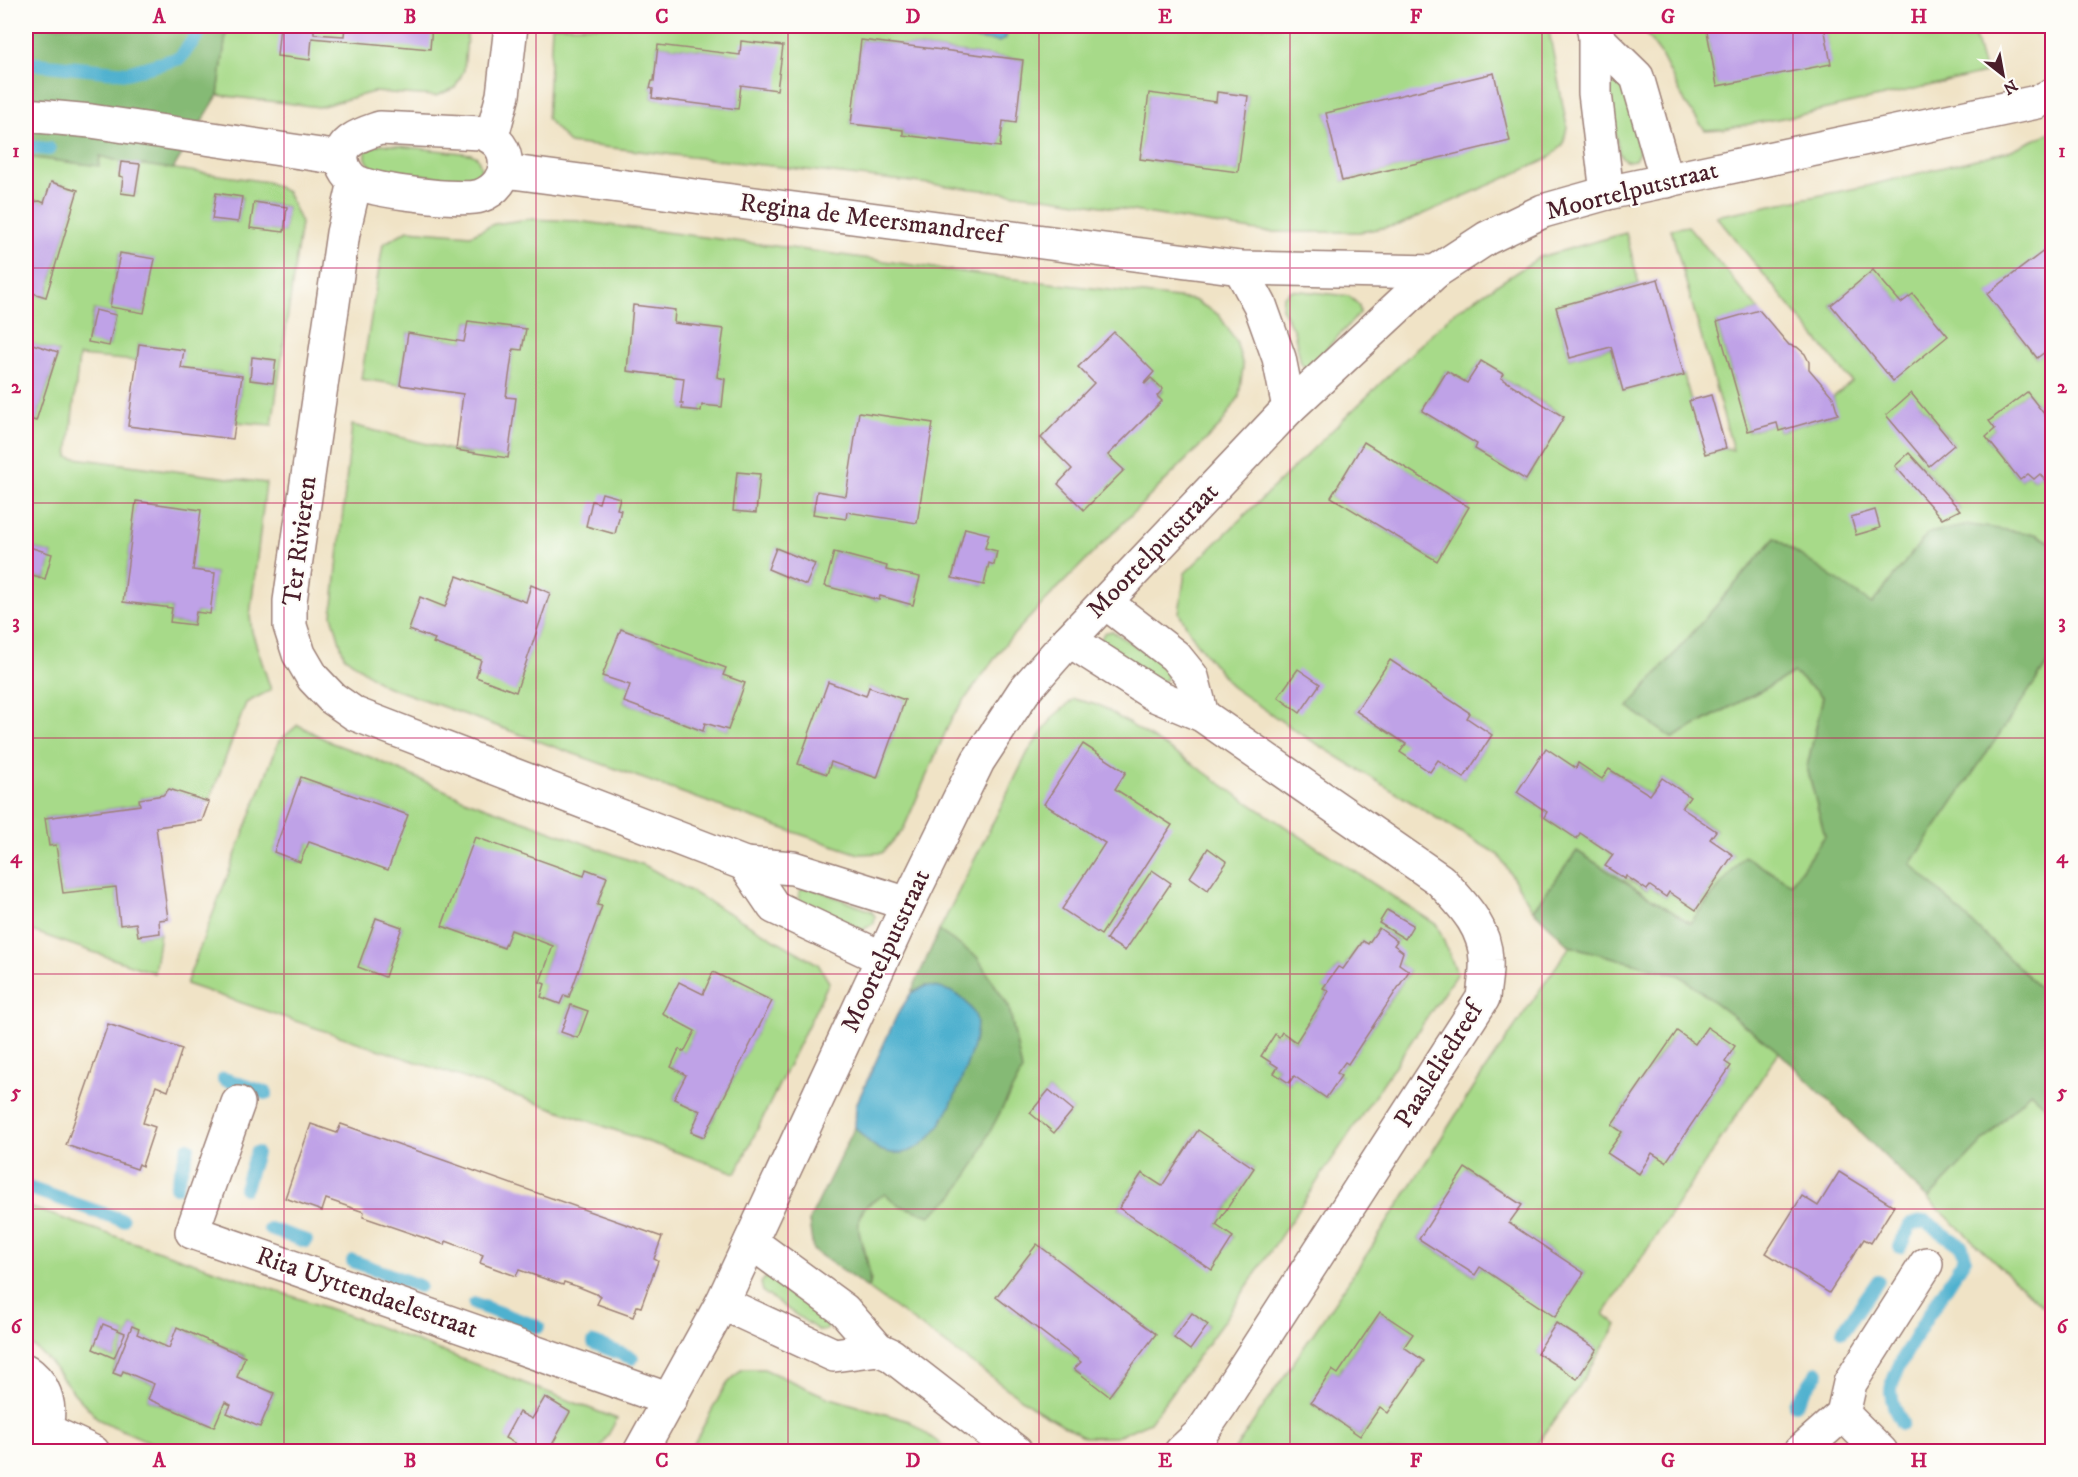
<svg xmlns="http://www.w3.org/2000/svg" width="2078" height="1477" viewBox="0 0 2078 1477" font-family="'IM FELL DW Pica',serif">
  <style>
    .green { fill: #a7da89; stroke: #787c5a; stroke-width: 1.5; fill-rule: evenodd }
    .forest { fill: #85ba75; stroke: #686c50; stroke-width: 1.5 }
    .water { fill: #50b1cf; stroke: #4d687d; stroke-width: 1.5 }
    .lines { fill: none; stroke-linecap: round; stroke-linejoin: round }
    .stream { stroke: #50b1cf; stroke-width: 14 }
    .building { fill: #bfa2e7 }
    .minor-casing { stroke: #9d8178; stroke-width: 36 }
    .minor { stroke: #fff; stroke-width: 33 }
    .grid { fill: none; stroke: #c2185b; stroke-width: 1.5; stroke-opacity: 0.55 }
    .labels { text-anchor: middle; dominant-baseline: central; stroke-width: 4.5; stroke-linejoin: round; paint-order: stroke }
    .street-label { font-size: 26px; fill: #4a1f2b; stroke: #fdfcf7 }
    .neatline { fill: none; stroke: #c2185b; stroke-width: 2 }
    .grid-label { font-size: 20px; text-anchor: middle; font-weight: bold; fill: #c2185b }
  </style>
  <rect width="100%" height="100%" fill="#fdfcf7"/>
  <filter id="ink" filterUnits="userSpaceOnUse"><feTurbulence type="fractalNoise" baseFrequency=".0167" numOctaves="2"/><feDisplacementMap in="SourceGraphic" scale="12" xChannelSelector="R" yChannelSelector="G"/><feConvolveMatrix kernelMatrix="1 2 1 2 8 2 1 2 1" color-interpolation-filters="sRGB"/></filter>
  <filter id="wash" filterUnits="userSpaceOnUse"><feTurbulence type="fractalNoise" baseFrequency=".008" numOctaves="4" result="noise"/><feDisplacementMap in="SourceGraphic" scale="24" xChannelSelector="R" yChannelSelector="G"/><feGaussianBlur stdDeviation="1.35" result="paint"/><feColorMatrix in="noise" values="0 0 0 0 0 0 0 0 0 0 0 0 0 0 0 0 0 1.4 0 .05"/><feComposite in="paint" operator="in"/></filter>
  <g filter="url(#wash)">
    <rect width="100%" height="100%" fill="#f0e3c6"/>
    <g class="green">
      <path d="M227 26H468L464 70 455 88 436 96 373 92 319 107 218 95Z"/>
      <path d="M552 26H1548L1567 127 1563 145 1548 159 1399 225 1360 232H1264L1052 198 569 143 547 119ZM861 40 1023 60 1016 122 1003 121 1000 146 903 135V130L851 124ZM658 45 740 55 777 89 741 85 738 109 652 98 653 89 650 88 652 81H654ZM1217 92 1248 96 1238 172 1140 159 1149 94 1216 102ZM1326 113 1510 140 1343 181Z"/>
      <path d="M1640 26H1706L1717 85 1830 64 1824 26H1972L1985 73 1809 113 1723 129 1705 130 1686 104 1660 53Z"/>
      <path d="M1615 82 1622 85 1627 92 1639 152 1635 160C1627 162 1623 160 1619 153L1608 93 1610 86Z"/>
      <path d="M2052 132V252L2049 248 1988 294 2036 358 2045 352 2052 362V424L2027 392 1990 421 1995 429 1986 437 2020 480 2028 474 2034 479 2040 474 2048 484 2052 481V543L2035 534 1928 533 1872 605 1775 538 1628 707 1672 738 1794 673 1823 697 1807 767 1825 836 1791 884 1744 857 1690 923 1577 851 1533 910 1499 855 1448 825 1296 731 1232 687 1196 642 1179 613 1185 573 1453 313 1540 257 1626 233 1639 284 1556 307 1570 358 1611 347 1623 391 1684 375 1705 454 1726 448 1733 450 1671 229 1688 226 1759 310 1717 323 1748 431 1777 423 1779 431 1837 414 1833 397 1852 382 1716 216 1867 186 2009 151ZM1873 270 1901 303 1913 294 1947 336 1893 380 1831 305ZM1481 361 1503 374 1501 378 1564 416 1526 480 1475 449 1477 444 1422 411 1446 371 1467 383ZM1911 394 1954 444 1929 466ZM1364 443 1469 507 1437 561 1331 497ZM1910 453 1960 509 1959 510 1895 466ZM1390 661 1492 735 1464 778 1438 760 1406 744 1356 711ZM1579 763 1602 779 1610 769 1650 795 1662 778 1690 797 1682 808 1716 830 1710 839 1733 855 1696 910 1669 892 1666 897 1650 886 1647 890 1606 866 1613 855 1580 833 1576 838 1544 817 1547 812 1517 792 1576 768Z"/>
      <path d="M381 144 471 154 477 157C485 173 481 179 464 180L378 170C369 166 363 159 367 149Z"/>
      <path d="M100 156 121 162 119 176 123 177 121 193 136 195 140 164 268 182 287 192 301 223 272 425 236 422 242 376 181 368 183 351 139 344 137 361 79 356 68 457 266 483 250 616 252 632 271 690 246 703 209 802 169 789 163 795 140 799V805L45 818 49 846 56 845 63 893 116 887 120 925 136 923 138 936 160 933 154 973 26 929V573L45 579 52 554 26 546V418L36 421 58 352 26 342V291L46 297 78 190 52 182 44 203 40 201 31 202 26 209V157L99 165ZM216 193 242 197 238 222 213 219ZM254 202 287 207 284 232 251 228ZM120 253 154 259 144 313 110 306ZM94 310 116 315 109 346 88 341ZM252 357 275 360 273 383 250 380ZM136 501 193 570 215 573 210 613 196 612 194 625 170 622 172 608 123 602Z"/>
      <path d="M530 219 577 221 806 250 998 277 1194 300 1219 315 1236 341 1243 366 1239 397 1221 425 1045 601 1006 643 952 717 903 830 882 853 859 854 752 818 383 685 344 656 332 615 352 425 471 455 456 450 508 458 512 424 506 397 513 349H522L525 329 468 321 464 342 408 333 400 385 361 379 383 244 408 230 471 235 494 224ZM633 306 674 323 723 329 717 377 725 379 722 407 702 405 701 411 683 409 684 378 627 371ZM1120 359 1145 384 1152 378 1163 390 1108 455 1123 470 1084 509 1058 484 1072 469 1041 438ZM737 472 760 475 756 513 733 511ZM817 491 846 496V518L813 514ZM965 529 985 548 997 551 994 564 989 563 983 585 952 577ZM777 548 815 564 806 585 768 569ZM834 552 887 566 886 570 920 578 913 605 880 596 878 600 825 586ZM457 576 526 602 531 586 550 593 516 691 476 676 481 660 434 643 435 639 409 630 420 598 445 607ZM622 629 726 668 723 675 745 683 728 730 705 723 703 731 624 702 630 685 602 676ZM869 687 905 700 877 778 831 762 826 774 798 763 866 696Z"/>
      <path d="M1292 290 1349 296 1359 305 1360 313 1313 363 1305 368 1301 363 1294 331 1282 308 1283 297Z"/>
      <path d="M1112 631 1169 667V675L1165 681 1156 682 1103 646 1101 639 1104 633Z"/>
      <path d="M2052 657V1000L1910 864Z"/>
      <path d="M1074 699 1101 706 1193 764 1238 796 1437 925 1457 973 1221 1325 1150 1422 1116 1437H1084L1037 1410 869 1289 871 1279 865 1252 857 1227 864 1208 885 1193 899 1205 977 1161 987 1137 1022 1071 1009 1007 977 957 939 931 1028 752 1054 716ZM1387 910H1388L1413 925 1380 923ZM1379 929 1397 940 1394 945 1399 964 1409 972 1348 1063 1345 1062 1337 1073 1341 1076 1326 1098 1294 1076 1289 1083 1274 1073 1278 1067 1261 1056 1275 1034 1279 1037 1282 1032 1296 1042 1329 991 1324 988 1338 967 1343 969 1362 941 1368 944ZM1049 1090 1073 1110 1054 1133 1031 1113ZM1198 1130 1254 1168 1216 1225 1233 1237 1212 1269 1119 1208 1142 1173 1162 1186ZM1037 1244 1155 1334 1109 1396 1075 1370 1081 1362 996 1297ZM1192 1313 1208 1325 1190 1349 1174 1338Z"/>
      <path d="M298 725 332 743 370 757 464 799 646 866 818 964 829 982 736 1173 552 1108 186 984 279 741ZM302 777 407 815 309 842 300 862 274 852ZM587 870 607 877 597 905 602 907 569 997 564 995 560 1004 541 997 545 984 540 982 553 946 511 930 503 948 443 926 584 876ZM376 918 402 927 385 976 358 967ZM713 973 772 1000 704 1137 691 1132 700 1111 674 1099 686 1075 671 1067 679 1050 684 1052 695 1031ZM571 1005 588 1011 578 1038 561 1032Z"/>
      <path d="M803 888H812L871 911 875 916 874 923 863 930 803 906C798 898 796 894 803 888Z"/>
      <path d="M1570 946 1679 975 1779 1052 1604 1314 1617 1325 1578 1388 1532 1451 1233 1452 1371 1248 1477 1082ZM1707 1028 1735 1046 1725 1062 1731 1066 1666 1161 1652 1153 1638 1173 1608 1153 1622 1132 1612 1125 1676 1031 1695 1044ZM1466 1168 1521 1204 1509 1223 1584 1273 1555 1316 1480 1267 1474 1275 1419 1239ZM1380 1312 1413 1334 1404 1347 1424 1361 1388 1413 1380 1407 1360 1436 1311 1403 1332 1371 1338 1374ZM1556 1323 1597 1349 1577 1379 1537 1353Z"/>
      <path d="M2030 1092 2052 1112V1315L1928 1199Z"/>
      <path d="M26 1206 345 1314 617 1419 599 1451H548L570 1413 545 1397 532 1419 519 1413 506 1438 518 1445 515 1451H170L99 1420 74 1393 49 1361 34 1347 26 1344ZM103 1325 125 1333 114 1358 93 1349ZM132 1326 139 1329 137 1334 169 1348 177 1327 245 1356 237 1377 274 1393 260 1426 227 1412 231 1405 225 1402 213 1427 148 1399 154 1384 123 1371 120 1376 113 1372Z"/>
      <path d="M774 1276 829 1316 830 1325 826 1330H818L763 1292 761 1283 765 1278Z"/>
      <path d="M742 1369H764L827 1397 909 1421 950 1451H690L725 1386Z"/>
    </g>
    <g class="forest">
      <path d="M26 26H227L218 95 173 169 121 162 100 156 99 166 26 157Z"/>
      <path d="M1970 525 2035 534 2052 543V657L1911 864 2052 1000V1112L2030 1092 1928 1199 1779 1052 1679 975 1570 946 1533 910 1577 851 1690 923 1744 856 1791 884 1825 836 1807 767 1823 697 1794 673 1672 738 1628 707 1775 538 1872 604 1928 533Z"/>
      <path d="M939 931 977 957 1009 1007 1022 1071 987 1137 977 1161 954 1195 930 1216 899 1205 885 1194C879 1198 870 1202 865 1207 847 1227 874 1263 869 1289L813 1250 809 1221 855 1127 867 1139 926 986 911 993Z"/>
    </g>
    <g class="water">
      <path d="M935 26H1007L1006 38 999 42 942 35V30Z"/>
      <path d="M926 986C948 988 964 994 975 1015 981 1027 971 1052 967 1064 956 1097 931 1167 883 1151 872 1147 862 1135 855 1127L856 1105 897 1015 911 993Z"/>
    </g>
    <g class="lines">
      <g class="stream">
        <path d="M26 63 127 73 180 58 204 26"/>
        <path d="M26 147 49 149"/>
        <path d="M224 1079 266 1093"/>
        <path d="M26 1187 122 1220"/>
        <path d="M176 1187 188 1148"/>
        <path d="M245 1188 256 1153"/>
        <path d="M270 1229 306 1241"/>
        <path d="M1900 1247 1910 1225 1925 1221 1962 1247 1965 1258C1950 1283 1890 1368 1891 1392 1892 1404 1896 1413 1902 1423"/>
        <path d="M353 1261 419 1286"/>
        <path d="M475 1304 538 1327"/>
        <path d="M1843 1331 1878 1281"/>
        <path d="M594 1343 632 1358"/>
        <path d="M1795 1404 1818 1372"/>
      </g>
    </g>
    <g id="blocks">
      <g class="building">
        <path d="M280 26H314V34L344 36 345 26H432L430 49 312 38 310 60 277 56Z"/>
        <path d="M1706 26H1824L1831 64 1717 86Z"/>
        <path d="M861 40 1023 60 1016 123 1003 121 1000 147 903 135V130L851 124Z"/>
        <path d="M741 41 783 46 777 90 741 85 738 109 652 98 653 89 650 88 652 81H654L658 45 740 55Z"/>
        <path d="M1494 73 1510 141 1342 181 1326 113Z"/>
        <path d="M1217 92 1248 96 1238 172 1140 159 1149 93 1216 102Z"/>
        <path d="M121 162 140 164 135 195 121 193 123 177 119 176Z"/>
        <path d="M51 182 78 190 46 297 26 291V209L31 202 40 201 44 203Z"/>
        <path d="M216 193 242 197 238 222 212 219Z"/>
        <path d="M254 202 287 207 284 232 250 228Z"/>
        <path d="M2049 247 2052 252V362L2045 352 2037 358 1987 294Z"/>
        <path d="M120 253 155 259 144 313 110 307Z"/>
        <path d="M1873 270 1901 303 1913 294 1948 336 1893 381 1831 305Z"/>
        <path d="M1658 279 1684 375 1623 391 1611 347 1570 358 1556 307Z"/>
        <path d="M633 305 675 310 674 323 724 329 717 377 725 379 722 407 702 405 701 411 682 409 683 403H681L684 378 627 371Z"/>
        <path d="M95 310 116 315 109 346 88 342Z"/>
        <path d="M1759 310 1789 345 1797 347 1805 354 1809 362V369L1833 397 1838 414 1779 431 1777 423 1748 431 1717 322Z"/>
        <path d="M468 321 526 329 522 350 513 349 506 397 516 398 508 458 456 450 463 394 400 385 408 333 464 342Z"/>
        <path d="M1114 332 1154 372 1144 383 1145 384 1151 378 1163 389 1157 396 1162 401 1108 455 1124 470 1084 510 1058 484 1072 469 1041 438 1094 383 1078 367Z"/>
        <path d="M26 342 58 352 36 421 26 418Z"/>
        <path d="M139 344 184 350 181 368 242 376 233 439 128 426Z"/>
        <path d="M252 357 276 360 273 383 250 380Z"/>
        <path d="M1481 361 1503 374 1501 378 1564 417 1526 480 1475 449 1477 444 1422 411 1447 371 1467 383Z"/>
        <path d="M2027 392 2052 424V481L2048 484 2040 474 2034 479 2028 474 2020 480 1986 437 1995 429 1989 421Z"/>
        <path d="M1911 393 1954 445 1929 466 1886 415Z"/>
        <path d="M1711 395 1726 448 1705 454 1689 401Z"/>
        <path d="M859 412 933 423 917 523 847 512 846 519 813 514 817 491 846 496Z"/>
        <path d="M1364 442 1469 507 1437 561 1331 497Z"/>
        <path d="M1909 453 1960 510 1942 519 1895 466Z"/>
        <path d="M737 472 760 474 756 513 733 511Z"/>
        <path d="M602 493 620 498 617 509 621 510 615 534 586 526 592 501 599 503Z"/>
        <path d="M136 501 201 510 193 570 215 573 210 614 196 612 194 625 170 622 172 608 123 602Z"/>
        <path d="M1875 510 1880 528 1856 535 1851 517Z"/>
        <path d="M965 528 989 534 985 548 997 551 994 565 989 563 984 585 952 578Z"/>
        <path d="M26 546 52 554 45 579 26 573Z"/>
        <path d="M776 548 815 564 806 585 768 569Z"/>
        <path d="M834 552 887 566 886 570 920 577 913 605 880 596 879 600 825 586Z"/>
        <path d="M457 576 526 602 531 585 550 593 516 692 476 677 481 660 433 643 435 639 409 630 420 597 445 607Z"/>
        <path d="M621 629 726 668 723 675 745 683 728 730 705 723 703 731 624 702 630 685 602 676Z"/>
        <path d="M1390 660 1470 713 1467 718 1492 735 1464 778 1438 760 1430 772 1400 752 1406 744 1356 711Z"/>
        <path d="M1298 669 1320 684 1300 713 1278 697Z"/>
        <path d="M828 682 866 696 869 687 905 700 877 778 831 762 827 774 798 764Z"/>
        <path d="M1083 744 1126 772 1115 789 1172 825 1101 935 1062 909 1105 843 1044 804Z"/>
        <path d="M1546 748 1576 768 1578 763 1602 779 1609 769 1650 795 1662 778 1690 797 1682 808 1716 831 1710 839 1733 855 1696 910 1669 892 1666 897 1650 886 1647 890 1626 876 1625 879 1605 866 1613 855 1580 833 1577 839 1544 817 1547 812 1517 792Z"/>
        <path d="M301 777 408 815 388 870 309 842 300 862 274 852Z"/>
        <path d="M169 789 209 802 202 821 156 827 168 919 159 920 160 933 138 936 136 923 120 925 116 887 63 893 56 845 49 846 45 818 140 805 139 799 163 795Z"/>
        <path d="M475 837 584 876 586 869 607 877 597 905 602 906 569 997 564 995 560 1004 541 997 545 984 540 982 553 946 511 930 504 948 442 926Z"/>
        <path d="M1208 848 1227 862 1208 890 1190 877Z"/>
        <path d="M1152 870 1171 883 1125 951 1106 939Z"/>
        <path d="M1387 910 1413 925 1405 939 1379 923Z"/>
        <path d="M376 918 402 927 385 977 358 967Z"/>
        <path d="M1379 928 1397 941 1394 945 1403 952 1399 964 1409 971 1348 1064 1345 1062 1337 1073 1341 1076 1326 1098 1294 1076 1289 1083 1274 1073 1278 1067 1261 1056 1275 1034 1279 1037 1282 1032 1296 1042 1329 991 1323 988 1338 967 1343 969 1363 941 1368 944Z"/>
        <path d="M713 972 772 1001 704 1137 691 1132 700 1111 674 1099 686 1075 671 1067 679 1049 684 1052 695 1031 663 1014 679 982 703 994Z"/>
        <path d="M571 1005 588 1011 578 1038 561 1032Z"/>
        <path d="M108 1024 182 1049 168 1091 156 1086 148 1107 143 1123 155 1127 142 1166 139 1164 137 1169 66 1145Z"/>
        <path d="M1707 1027 1735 1046 1725 1062 1731 1066 1666 1162 1652 1153 1639 1174 1607 1153 1622 1132 1612 1125 1677 1031 1695 1044Z"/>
        <path d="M1049 1090 1073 1110 1054 1133 1030 1113Z"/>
        <path d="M311 1124 337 1133 341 1124 662 1237 654 1259 658 1261 641 1307 637 1306 633 1317 597 1304 601 1296 579 1287 564 1282 563 1285 519 1270 516 1276 480 1263 483 1255 446 1241 445 1245 363 1217 364 1212 326 1199 322 1211 285 1198Z"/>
        <path d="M1198 1130 1254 1168 1216 1225 1233 1237 1212 1270 1119 1208 1142 1173 1162 1186Z"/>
        <path d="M1465 1168 1522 1205 1509 1223 1584 1273 1555 1317 1480 1267 1475 1275 1419 1239Z"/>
        <path d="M1839 1172 1894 1206 1871 1243 1864 1239 1829 1293 1766 1253 1802 1196 1818 1206Z"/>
        <path d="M1037 1244 1156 1334 1109 1396 1074 1369 1081 1362 996 1297Z"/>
        <path d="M1380 1312 1413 1334 1404 1347 1424 1361 1388 1413 1380 1407 1360 1436 1311 1402 1332 1370 1338 1374Z"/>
        <path d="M1192 1313 1208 1325 1190 1350 1174 1338Z"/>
        <path d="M1556 1323 1597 1349 1577 1379 1537 1353Z"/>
        <path d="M103 1324 125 1333 114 1358 93 1349Z"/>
        <path d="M132 1326 139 1329 137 1334 169 1348 177 1327 245 1357 237 1377 274 1393 260 1427 227 1413 231 1405 225 1402 214 1427 148 1399 154 1384 123 1371 121 1376 113 1373Z"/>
        <path d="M545 1397 570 1412 548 1452H515L518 1445 505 1438 519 1412 532 1419Z"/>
      </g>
    </g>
  </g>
  <g filter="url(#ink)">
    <use href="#blocks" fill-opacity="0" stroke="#9d8178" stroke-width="1.5"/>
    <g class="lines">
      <g class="minor-casing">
        <g id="minor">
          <path d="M1593 26 1595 36V93L1607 193"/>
          <path d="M1595 36 1637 77 1667 181"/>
          <path d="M26 115 91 121 341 158"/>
          <path d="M380 128 481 133C515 143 512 185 480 196 463 202 373 191 357 182 349 178 343 169 342 160 339 140 366 133 380 128Z"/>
          <path d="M492 136 503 95 511 26"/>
          <path d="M505 171 1240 268 1435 272"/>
          <path d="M355 182 343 233 290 601V626L299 654 313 678 332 698 355 714 745 864 793 868 908 904"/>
          <path d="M1240 268 1260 305 1279 358 1289 408"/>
          <path d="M1105 602 1175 656 1192 677 1202 715"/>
          <path d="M1069 640 1157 696 1202 715 1440 880C1462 904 1485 926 1486 960 1487 972 1484 985 1483 998L1219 1407 1202 1432 1181 1452"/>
          <path d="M745 864 774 907 882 958"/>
          <path d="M238 1103 192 1232 670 1400"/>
          <path d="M751 1242 844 1310 878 1349 891 1355 1016 1452"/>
          <path d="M722 1303 834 1355 878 1349"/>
          <path d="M26 1371C54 1390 56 1431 27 1452"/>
          <path d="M46 1430 93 1452"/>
          <path d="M640 1452 722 1303 908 904 978 761 1024 691 1069 640 1289 408 1435 272 1487 238 1543 211 1607 193 2037 102 2052 95"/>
          <path d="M1800 1452 1843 1414"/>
          <path d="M1881 1452 1843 1414 1850 1383 1926 1264"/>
        </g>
      </g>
      <use href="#minor" class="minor"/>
    </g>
  </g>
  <path class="grid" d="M284 26V1452M536 26V1452M788 26V1452M1039 26V1452M1290 26V1452M1542 26V1452M1793 26V1452M26 268H2052M26 503H2052M26 738H2052M26 974H2052M26 1209H2052"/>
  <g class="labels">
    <g class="street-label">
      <text transform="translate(1632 191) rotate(-14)">Moortelputstraat</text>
      <text transform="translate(872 219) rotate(7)">Regina de Meersmandreef</text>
      <text transform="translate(300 541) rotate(-83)">Ter Rivieren</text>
      <text transform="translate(1153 551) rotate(-46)">Moortelputstraat</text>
      <text transform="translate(886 951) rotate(-65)">Moortelputstraat</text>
      <text transform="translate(1439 1065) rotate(-58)">Paasleliedreef</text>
      <text transform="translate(367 1293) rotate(19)">Rita Uyttendaelestraat</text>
    </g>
  </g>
  <rect width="2078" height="1477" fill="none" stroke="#fdfcf7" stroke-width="66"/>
  <g transform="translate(2003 75) rotate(149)" stroke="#fdfcf7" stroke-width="4.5" paint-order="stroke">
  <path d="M0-4.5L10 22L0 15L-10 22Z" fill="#4a1f2b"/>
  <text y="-9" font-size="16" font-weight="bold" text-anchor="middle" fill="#4a1f2b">N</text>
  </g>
  <rect x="33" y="33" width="2012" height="1411" class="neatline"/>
  <g class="grid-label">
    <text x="159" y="23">A</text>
    <text x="410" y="23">B</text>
    <text x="662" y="23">C</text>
    <text x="913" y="23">D</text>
    <text x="1165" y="23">E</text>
    <text x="1416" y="23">F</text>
    <text x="1668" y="23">G</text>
    <text x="1919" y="23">H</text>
    <text x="16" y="157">1</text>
    <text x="2062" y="157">1</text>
    <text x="16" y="393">2</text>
    <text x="2062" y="393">2</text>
    <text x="16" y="628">3</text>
    <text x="2062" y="628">3</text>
    <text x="16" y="863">4</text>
    <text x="2062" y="863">4</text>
    <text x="16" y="1098">5</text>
    <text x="2062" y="1098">5</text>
    <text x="16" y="1333">6</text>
    <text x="2062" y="1333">6</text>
    <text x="159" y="1467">A</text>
    <text x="410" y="1467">B</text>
    <text x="662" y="1467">C</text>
    <text x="913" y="1467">D</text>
    <text x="1165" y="1467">E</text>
    <text x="1416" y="1467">F</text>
    <text x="1668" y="1467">G</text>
    <text x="1919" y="1467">H</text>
  </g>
</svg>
